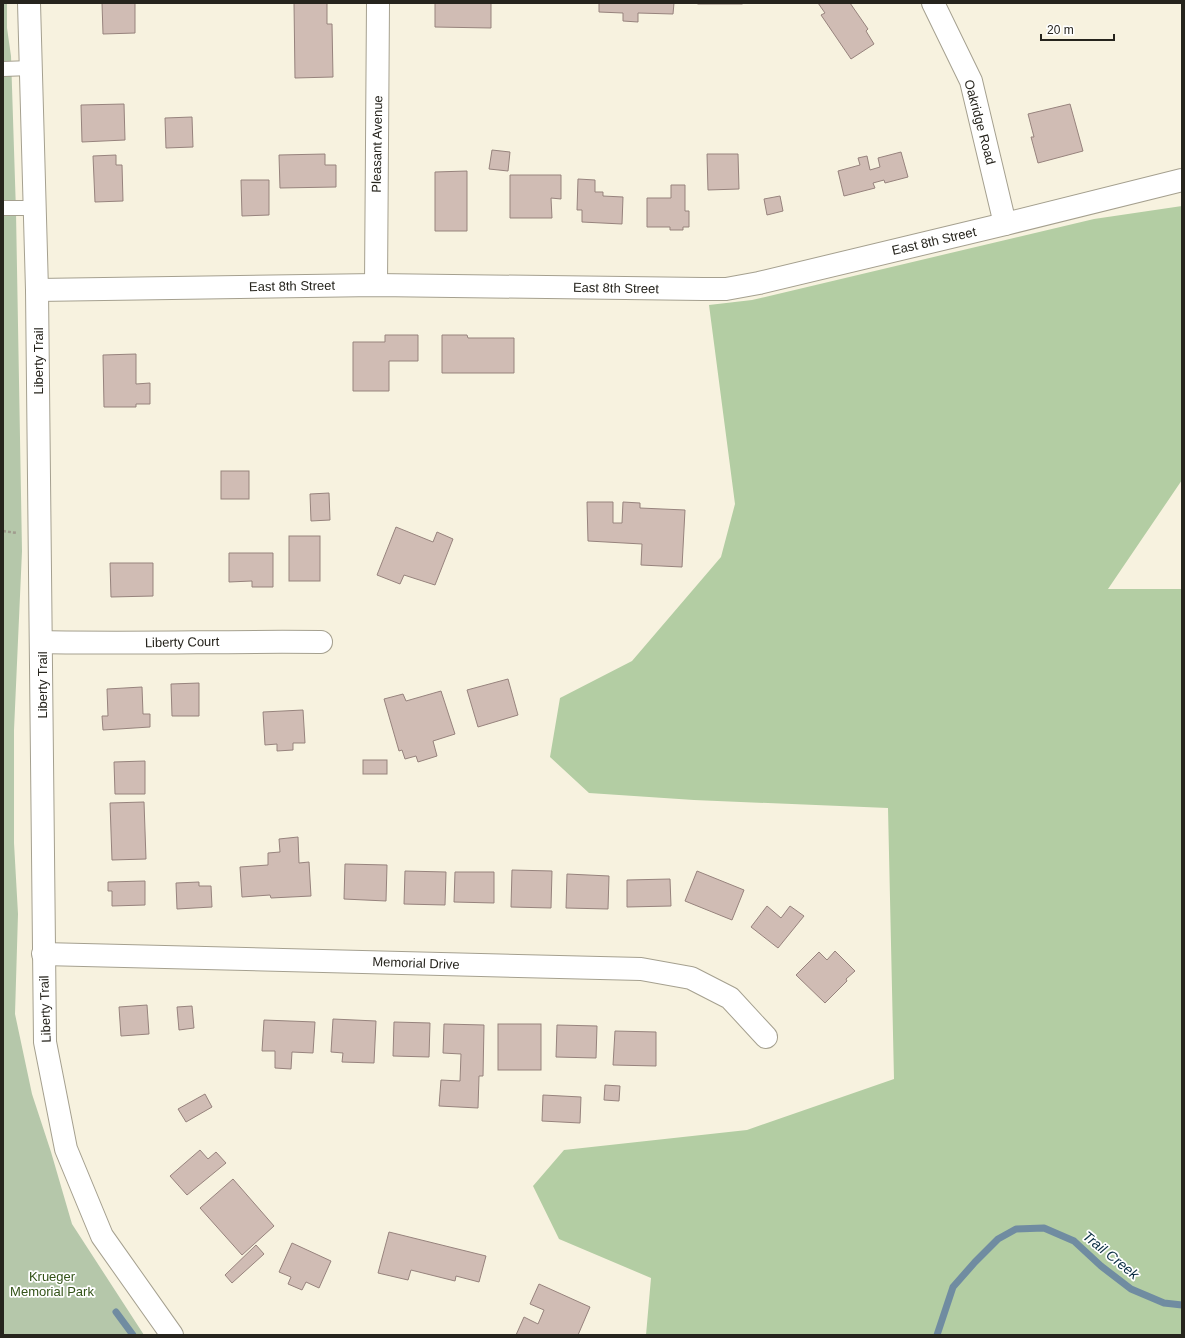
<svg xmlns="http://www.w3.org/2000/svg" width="1185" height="1338" viewBox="0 0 1185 1338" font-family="Helvetica,sans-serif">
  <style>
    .green { fill: #b5c7aa }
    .forest { fill: #b3cda3 }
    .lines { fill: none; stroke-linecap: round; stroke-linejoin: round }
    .stream { stroke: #708ca1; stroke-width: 7 }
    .building { fill: #d0bcb4; stroke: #97837d }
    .service-casing { stroke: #a5a08f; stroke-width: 16 }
    .minor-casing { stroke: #a5a08f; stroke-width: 24 }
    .tertiary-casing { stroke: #a5a08f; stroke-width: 24 }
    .path { stroke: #a09c8e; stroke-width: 2.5; stroke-dasharray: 3 2; stroke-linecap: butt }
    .service { stroke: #fff; stroke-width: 14 }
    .minor { stroke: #fff; stroke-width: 22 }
    .tertiary { stroke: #fff; stroke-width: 22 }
    .labels { text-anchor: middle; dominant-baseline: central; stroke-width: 3.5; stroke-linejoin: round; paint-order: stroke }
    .street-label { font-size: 13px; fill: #26241d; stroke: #fff }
    .park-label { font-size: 13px; fill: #335318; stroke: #fff }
    .water-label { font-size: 14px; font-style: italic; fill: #092c42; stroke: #fff }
  </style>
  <rect width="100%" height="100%" fill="#f7f2df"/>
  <path class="green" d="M3 3H7V28L11 56 16 212 22 551 14 730V843L18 914 15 1014 32 1094 51 1152 72 1224 144 1335H3Z"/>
  <path class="forest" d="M1182 206V480L1108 589H1182V1335H646L651 1278 559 1239 533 1186 564 1150 747 1130 894 1079 888 808 694 800 589 793 550 757 560 698 632 661 721 557 735 504 709 305 752 300 1094 219Z"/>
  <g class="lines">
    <g class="stream">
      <path d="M116 1312 133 1335"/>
      <path d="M937 1335 953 1287 975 1262 998 1239 1016 1229 1044 1228 1074 1241 1101 1266 1131 1289 1164 1303 1182 1305"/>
    </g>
  </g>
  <g class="building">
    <path d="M102 3H135V33L103 34Z"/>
    <path d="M294 3H327V24H332L333 77 295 78Z"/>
    <path d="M435 3H491V28L435 27Z"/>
    <path d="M599 3H674L673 14 638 13V22L623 21V13L599 12Z"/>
    <rect x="698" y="3" width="44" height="1"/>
    <path d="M818 3H850L868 29 866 31 874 44 851 59 821 15 825 13Z"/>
    <path d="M124 104 125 140 82 142 81 105Z"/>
    <path d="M1070 104 1083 151 1038 163 1031 137H1034L1028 114Z"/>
    <path d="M192 117 193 147 166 148 165 118Z"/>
    <path d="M492 150 510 152 508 171 489 169Z"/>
    <path d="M901 152 908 177 885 183 884 180 873 183 875 188 844 196 838 171 860 165 858 158 867 156 870 170 880 167 878 158Z"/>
    <path d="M325 154V165H336V187L280 188 279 155Z"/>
    <path d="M707 154H738L739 189 708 190Z"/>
    <path d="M116 155V165H122L123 201 95 202 93 156Z"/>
    <path d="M467 171V231H435V172Z"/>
    <path d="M510 175H561V199L551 198 552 218H510Z"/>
    <path d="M578 179 595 180V192H603V196L623 197 622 224 582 222V210H577Z"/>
    <path d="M241 180H269V215L242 216Z"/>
    <path d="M671 185H685V211H689V227H683V230H670V227H647V198H671Z"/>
    <path d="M780 196 783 211 767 215 764 199Z"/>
    <path d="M385 335H418V361H389V391H353V342H385Z"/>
    <path d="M442 335H467L468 338H514V373H442Z"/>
    <path d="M136 354V384L150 383V404H136V407H104L103 355Z"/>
    <rect x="221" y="471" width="28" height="28"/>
    <path d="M329 493 330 520 311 521 310 494Z"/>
    <path d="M587 502H613V523H622L623 502 640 503V508L685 510 682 567 641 565 642 544 588 541Z"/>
    <path d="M396 527 433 542 437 532 453 539 435 585 404 575 400 584 377 575Z"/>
    <rect x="289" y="536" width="31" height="45"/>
    <path d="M229 553H273V587H252V581L229 582Z"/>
    <path d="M110 563H153V596L111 597Z"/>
    <path d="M508 679 518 715 478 727 467 690Z"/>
    <path d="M199 683V716H172L171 684Z"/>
    <path d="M142 687 143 714H150V727L103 730 102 716H108L107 689Z"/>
    <path d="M441 691 455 734 433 741 437 756 418 762 416 756 405 759 402 750 399 751 384 699 403 694 406 701Z"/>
    <path d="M303 710 305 743H293V750L277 751V744L265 745 263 712Z"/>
    <rect x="363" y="760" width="24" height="14"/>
    <path d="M145 761V794H115L114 762Z"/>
    <path d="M144 802 146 859 112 860 110 803Z"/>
    <path d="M298 837 299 863 309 862 311 896 271 898 270 895 242 897 240 867 268 865V853L280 852 279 839Z"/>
    <path d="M345 864 387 865 386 901 344 899Z"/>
    <path d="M512 870 552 871 551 908 511 907Z"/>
    <path d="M405 871 446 872 445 905 404 904Z"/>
    <path d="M697 871 744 890 732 920 685 901Z"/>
    <path d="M455 872H494V903L454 902Z"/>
    <path d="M567 874 609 876 608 909 566 908Z"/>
    <path d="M670 879 671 906 627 907V880Z"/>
    <path d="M145 881V905L112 906V891H108V882Z"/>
    <path d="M199 882V886H211L212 907 177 909 176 883Z"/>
    <path d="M767 906 781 918 790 906 804 916 778 948 751 927Z"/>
    <path d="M835 951 855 971 846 979 847 981 825 1003 796 975 819 952 827 960Z"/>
    <path d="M147 1005 149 1034 121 1036 119 1007Z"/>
    <path d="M192 1006 194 1028 179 1030 177 1007Z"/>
    <path d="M333 1019 376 1021 374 1063 342 1062 343 1053 331 1052Z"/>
    <path d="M264 1020 315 1022 313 1053 292 1052 291 1069 275 1068V1051H262Z"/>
    <path d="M394 1022 430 1023 429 1057 393 1056Z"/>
    <path d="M444 1024 484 1025 483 1076H479L478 1108 439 1106 441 1080 460 1081 461 1054 443 1053Z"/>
    <rect x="498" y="1024" width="43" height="46"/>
    <path d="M557 1025 597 1026 596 1058 556 1057Z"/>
    <path d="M615 1031 656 1032V1066L613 1065Z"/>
    <path d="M605 1085 620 1086 619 1101 604 1100Z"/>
    <path d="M205 1094 212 1107 186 1122 178 1109Z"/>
    <path d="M543 1095 581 1097 580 1123 542 1121Z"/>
    <path d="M200 1150 208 1159 216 1152 226 1163 187 1195 170 1176Z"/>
    <path d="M233 1179 274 1226 242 1255 200 1208Z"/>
    <path d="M389 1232 486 1256 479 1282 456 1276 455 1281 411 1270 408 1280 378 1273Z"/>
    <path d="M292 1243 331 1261 319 1288 306 1282 302 1290 288 1284 291 1277 279 1272Z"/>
    <path d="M256 1245 264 1254 232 1283 225 1275Z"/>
    <path d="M539 1284 590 1307 578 1335H516L524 1317 538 1324 544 1310 530 1304Z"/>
  </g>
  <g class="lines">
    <g class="service-casing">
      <g id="service">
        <path d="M3 69 31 68"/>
        <path d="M3 208H35"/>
      </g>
    </g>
    <g class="minor-casing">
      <g id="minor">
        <path d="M933 3 971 81 1005 224"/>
        <path d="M376 285 378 3"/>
        <path d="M37 290 376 285 703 289H726L759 283 1005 224 1182 180"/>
        <path d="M42 642C135 644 228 641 321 642"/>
        <path d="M43 954 641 969 691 978 730 998 766 1037"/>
      </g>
    </g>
    <g class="tertiary-casing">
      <path id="tertiary" d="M29 3 37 290 45 1042 66 1149 102 1236 172 1335"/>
    </g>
    <path class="path" d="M3 531 17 533"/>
    <use href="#service" class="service"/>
    <use href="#minor" class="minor"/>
    <use href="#tertiary" class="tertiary"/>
  </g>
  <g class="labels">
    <g class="street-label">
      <text transform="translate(980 122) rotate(75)">Oakridge Road</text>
      <text transform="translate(377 144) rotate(-89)">Pleasant Avenue</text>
      <text transform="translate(934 241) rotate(-13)">East 8th Street</text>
      <text transform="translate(292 286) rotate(-1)">East 8th Street</text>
      <text transform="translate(616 288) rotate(1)">East 8th Street</text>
      <text transform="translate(38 361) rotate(-90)">Liberty Trail</text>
      <text transform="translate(182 642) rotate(-1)">Liberty Court</text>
      <text transform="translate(42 685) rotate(-90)">Liberty Trail</text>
      <text transform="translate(416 963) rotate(2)">Memorial Drive</text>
      <text transform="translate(45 1009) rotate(-92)">Liberty Trail</text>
    </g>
    <g class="park-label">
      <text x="52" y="1276">Krueger<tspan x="52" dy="15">Memorial Park</tspan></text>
    </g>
    <g class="water-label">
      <text transform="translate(1111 1255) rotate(39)">Trail Creek</text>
    </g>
  </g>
  <rect width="1185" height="1338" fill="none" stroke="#26241d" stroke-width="8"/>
  <path d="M1041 34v6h73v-6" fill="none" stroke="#26241d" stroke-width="2"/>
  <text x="1047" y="34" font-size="12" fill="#26241d" stroke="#ffffff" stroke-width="3" paint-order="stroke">20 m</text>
</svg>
